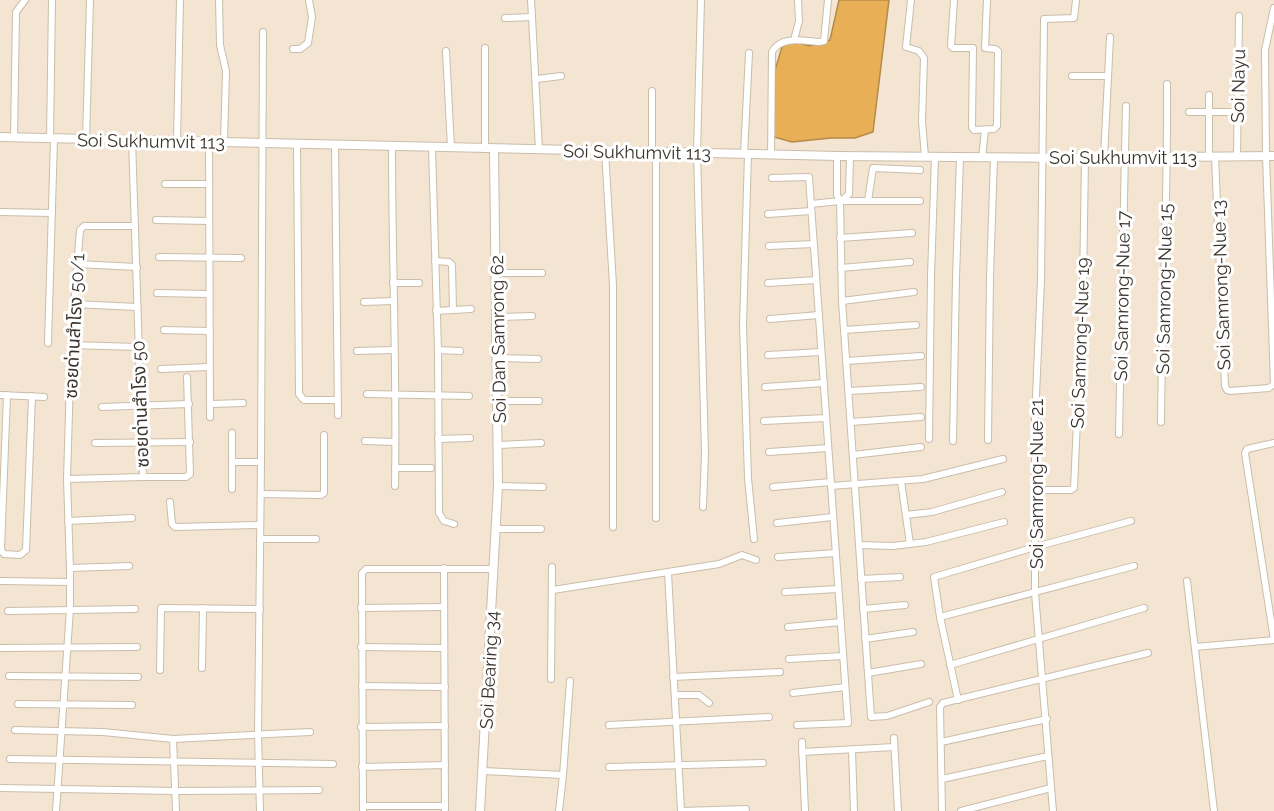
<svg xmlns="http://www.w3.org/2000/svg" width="1274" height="811" viewBox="0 0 1274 811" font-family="Raleway,'Noto Sans Thai',sans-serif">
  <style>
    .water { fill: #e8af56; stroke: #b48a4a; stroke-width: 1.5 }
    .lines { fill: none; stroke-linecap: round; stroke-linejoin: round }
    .minor-casing { stroke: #cabdaa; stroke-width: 8 }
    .tertiary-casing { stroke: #cabdaa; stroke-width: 10 }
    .secondary-casing { stroke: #cabdaa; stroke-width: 10 }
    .minor { stroke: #fff; stroke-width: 6 }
    .tertiary { stroke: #fff; stroke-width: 8 }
    .secondary { stroke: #fff; stroke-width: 8 }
    .labels { text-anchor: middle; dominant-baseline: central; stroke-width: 6; stroke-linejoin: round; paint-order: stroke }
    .street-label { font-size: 18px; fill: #3a342d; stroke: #fff }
  </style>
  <rect width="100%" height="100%" fill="#f3e5d2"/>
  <path class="water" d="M839 0H889L873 132 855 138H831L792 142 774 137 775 70 782 47 791 41 810 46 830 40Z"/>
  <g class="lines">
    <g class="minor-casing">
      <g id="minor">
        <path d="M219 0 220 45 226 71 224 142"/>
        <path d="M531 0 532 17"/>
        <path d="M701 0 697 153 705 453 703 507"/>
        <path d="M911 0 906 47 919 51 924 58 922 121 925 157"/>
        <path d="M954 0 951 46 953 48H973L972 127 974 130 994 129 997 126 998 51 995 49 985 48 987 0"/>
        <path d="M505 18 532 17 539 150"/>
        <path d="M794 40 799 21 798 0"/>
        <path d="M485 48V149"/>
        <path d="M293 49H300L308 43 312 17 309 0"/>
        <path d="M446 51 451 148"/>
        <path d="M1072 76H1108"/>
        <path d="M537 79 561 76"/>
        <path d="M1189 112H1232"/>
        <path d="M14 138 16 12 25 0"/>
        <path d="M50 139 52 0"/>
        <path d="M86 139 90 0"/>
        <path d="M177 141 180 0"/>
        <path d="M209 141 210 417"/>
        <path d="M297 143 299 394 304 400H338"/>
        <path d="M335 144 338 415"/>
        <path d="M392 146C392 260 397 373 395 486"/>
        <path d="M432 148 438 350 439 513 444 521 454 524"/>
        <path d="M605 151 613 285V527"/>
        <path d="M652 152V91"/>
        <path d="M656 152V518"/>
        <path d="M744 154 749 53"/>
        <path d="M748 154 743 326 748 478 754 539"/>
        <path d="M771 155 772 52C781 35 804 41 819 42L824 41 828 0"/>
        <path d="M837 156V195L840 201 842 301 914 292"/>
        <path d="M1237 156 1239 16"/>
        <path d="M1209 157V95"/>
        <path d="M1215 157 1225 386 1227 390 1230 391 1269 388 1274 384 1266 156 1265 50 1274 8"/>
        <path d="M982 158 985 130"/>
        <path d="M1104 158 1110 37"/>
        <path d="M772 178 809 177 848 723 797 725"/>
        <path d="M165 184H209"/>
        <path d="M841 201 849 194 850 156"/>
        <path d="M868 201 873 168 920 170"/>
        <path d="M811 204 840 201H920"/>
        <path d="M0 212 52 213"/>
        <path d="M768 214 811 211"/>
        <path d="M156 220 209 221"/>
        <path d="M840 238 912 233"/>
        <path d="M769 246 814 244"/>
        <path d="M159 257 241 258"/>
        <path d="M435 261 449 262 452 265 453 310"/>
        <path d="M77 264 137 267"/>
        <path d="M841 268 910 262"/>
        <path d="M497 273H542"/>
        <path d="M393 283H419"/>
        <path d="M768 283 816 280"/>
        <path d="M157 293 209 294"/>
        <path d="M842 301 871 717 887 716 929 702"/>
        <path d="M364 302 393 301"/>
        <path d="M74 304 137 307"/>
        <path d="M436 311 471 309"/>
        <path d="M498 317 532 316"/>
        <path d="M770 319 819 315"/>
        <path d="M164 330 210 331"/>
        <path d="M844 330 916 325"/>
        <path d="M48 343 54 139"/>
        <path d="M71 345 138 347"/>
        <path d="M438 350 460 351"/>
        <path d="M357 351 394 350"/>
        <path d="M768 355 821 352"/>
        <path d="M498 358 538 359"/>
        <path d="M846 361 921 356"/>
        <path d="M161 369 209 367"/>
        <path d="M765 387 824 383"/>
        <path d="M849 391 921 387"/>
        <path d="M367 394 469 396"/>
        <path d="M0 395 44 397"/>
        <path d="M7 395 1 550 4 554 20 555 26 550 32 396"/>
        <path d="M498 401H539"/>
        <path d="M210 404 243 403"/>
        <path d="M102 407 189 404"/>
        <path d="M764 421 826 418"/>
        <path d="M851 422 921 417"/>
        <path d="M1161 422C1162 309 1168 197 1167 84"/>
        <path d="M232 433V489"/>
        <path d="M1119 434 1126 106"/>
        <path d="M438 439 470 438"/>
        <path d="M929 439 931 276 935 157"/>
        <path d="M988 440 990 277 994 158"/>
        <path d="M365 441 395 442"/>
        <path d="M953 441 956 278 960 157"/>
        <path d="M95 443 190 442"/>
        <path d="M1274 443 1247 449 1245 453 1274 640"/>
        <path d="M499 445 541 443"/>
        <path d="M769 452 828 448"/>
        <path d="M853 455 921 447"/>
        <path d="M232 462H261"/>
        <path d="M395 468H431"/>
        <path d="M143 477H186L190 474 187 377"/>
        <path d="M67 479 71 345 80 230 84 226H135"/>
        <path d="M901 481 910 544"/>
        <path d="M498 486 543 487"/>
        <path d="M831 486 923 479 1003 459"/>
        <path d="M773 487 831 482"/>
        <path d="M1035 490H1071L1074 488 1083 287 1085 158"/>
        <path d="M261 494 321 495 324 493V435"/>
        <path d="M170 502 172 524 175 527 260 525"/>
        <path d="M906 515 932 512 1002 492"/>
        <path d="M68 521 132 518"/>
        <path d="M777 523 832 517"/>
        <path d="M497 529H541"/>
        <path d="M260 539H316"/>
        <path d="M859 545 893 546 926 542 1004 522"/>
        <path d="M778 557 836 553"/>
        <path d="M70 568 129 566"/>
        <path d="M444 568 445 811"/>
        <path d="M668 573 681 811"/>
        <path d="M861 579 900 577"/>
        <path d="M1 581 70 582"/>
        <path d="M1187 581 1214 811"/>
        <path d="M553 590 719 564 742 555 756 560"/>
        <path d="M785 592 838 589"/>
        <path d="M361 608 444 607"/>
        <path d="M863 609 905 605"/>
        <path d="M8 611 135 609"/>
        <path d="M940 617 1134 566"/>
        <path d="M788 627 841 622"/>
        <path d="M865 639 913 632"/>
        <path d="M361 647 444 648"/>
        <path d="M1195 647 1274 640"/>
        <path d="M0 648 137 647"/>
        <path d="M789 659 843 656"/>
        <path d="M950 665 1144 608"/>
        <path d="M202 668 203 608"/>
        <path d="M160 670 161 608 260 609"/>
        <path d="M868 673 921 664"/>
        <path d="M9 676 138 677"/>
        <path d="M673 677 780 672"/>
        <path d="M551 679 552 567"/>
        <path d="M362 686 445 687"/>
        <path d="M793 693 845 687"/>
        <path d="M675 695H699L709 703"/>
        <path d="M958 700 940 617 934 577 1035 547 1131 521"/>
        <path d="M18 704 132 705"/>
        <path d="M609 725 769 717"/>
        <path d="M361 727 445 726"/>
        <path d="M15 730 103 732 173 739 310 732"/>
        <path d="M894 738 898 811"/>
        <path d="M173 739 176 811"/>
        <path d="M802 742 805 811"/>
        <path d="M941 742 1047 719"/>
        <path d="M852 750 854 811"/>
        <path d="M802 752 894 747"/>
        <path d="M10 759 333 764"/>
        <path d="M362 767 445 765"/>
        <path d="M609 767 763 763"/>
        <path d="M483 771 563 775 570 681"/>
        <path d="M942 779 1048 756"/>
        <path d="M0 788 176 791 319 790"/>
        <path d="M363 806H445"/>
        <path d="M56 811 70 609V568L67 479 143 477 132 139"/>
        <path d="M260 811 258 734 261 462 263 32"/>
        <path d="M363 811 362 573 366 569H494"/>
        <path d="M559 811 563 775"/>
        <path d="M681 811 746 809"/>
        <path d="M942 811 940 707 943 703 1148 653"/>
        <path d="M961 811 1051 788"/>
        <path d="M1053 811 1035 593V419L1041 280 1044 22V19L1074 18 1076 0"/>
      </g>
    </g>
    <g class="tertiary-casing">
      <path id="tertiary" d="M480 811 498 486 494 149"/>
    </g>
    <g class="secondary-casing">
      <path id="secondary" d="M0 137 837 156 1085 158 1274 156"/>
    </g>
    <use href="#minor" class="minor"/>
    <use href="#tertiary" class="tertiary"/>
    <use href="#secondary" class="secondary"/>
  </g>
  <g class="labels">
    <g class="street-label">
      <text transform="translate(1238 86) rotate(-89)">Soi Nayu</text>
      <text transform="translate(151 141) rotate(1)">Soi Sukhumvit 113</text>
      <text transform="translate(637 152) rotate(1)">Soi Sukhumvit 113</text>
      <text x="1123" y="157">Soi Sukhumvit 113</text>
      <text transform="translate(1221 285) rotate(-92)">Soi Samrong-Nue 13</text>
      <text transform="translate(1164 289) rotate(-89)">Soi Samrong-Nue 15</text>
      <text transform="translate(1122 296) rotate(-89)">Soi Samrong-Nue 17</text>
      <text transform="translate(74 326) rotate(-87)">ซอยด่านสำโรง 50/1</text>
      <text transform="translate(498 339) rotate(-91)">Soi Dan Samrong 62</text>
      <text transform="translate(1080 343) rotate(-88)">Soi Samrong-Nue 19</text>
      <text transform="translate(140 404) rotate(-92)">ซอยด่านสำโรง 50</text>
      <text transform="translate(1036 484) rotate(-90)">Soi Samrong-Nue 21</text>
      <text transform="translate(489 670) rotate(-87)">Soi Bearing 34</text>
    </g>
  </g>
</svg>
